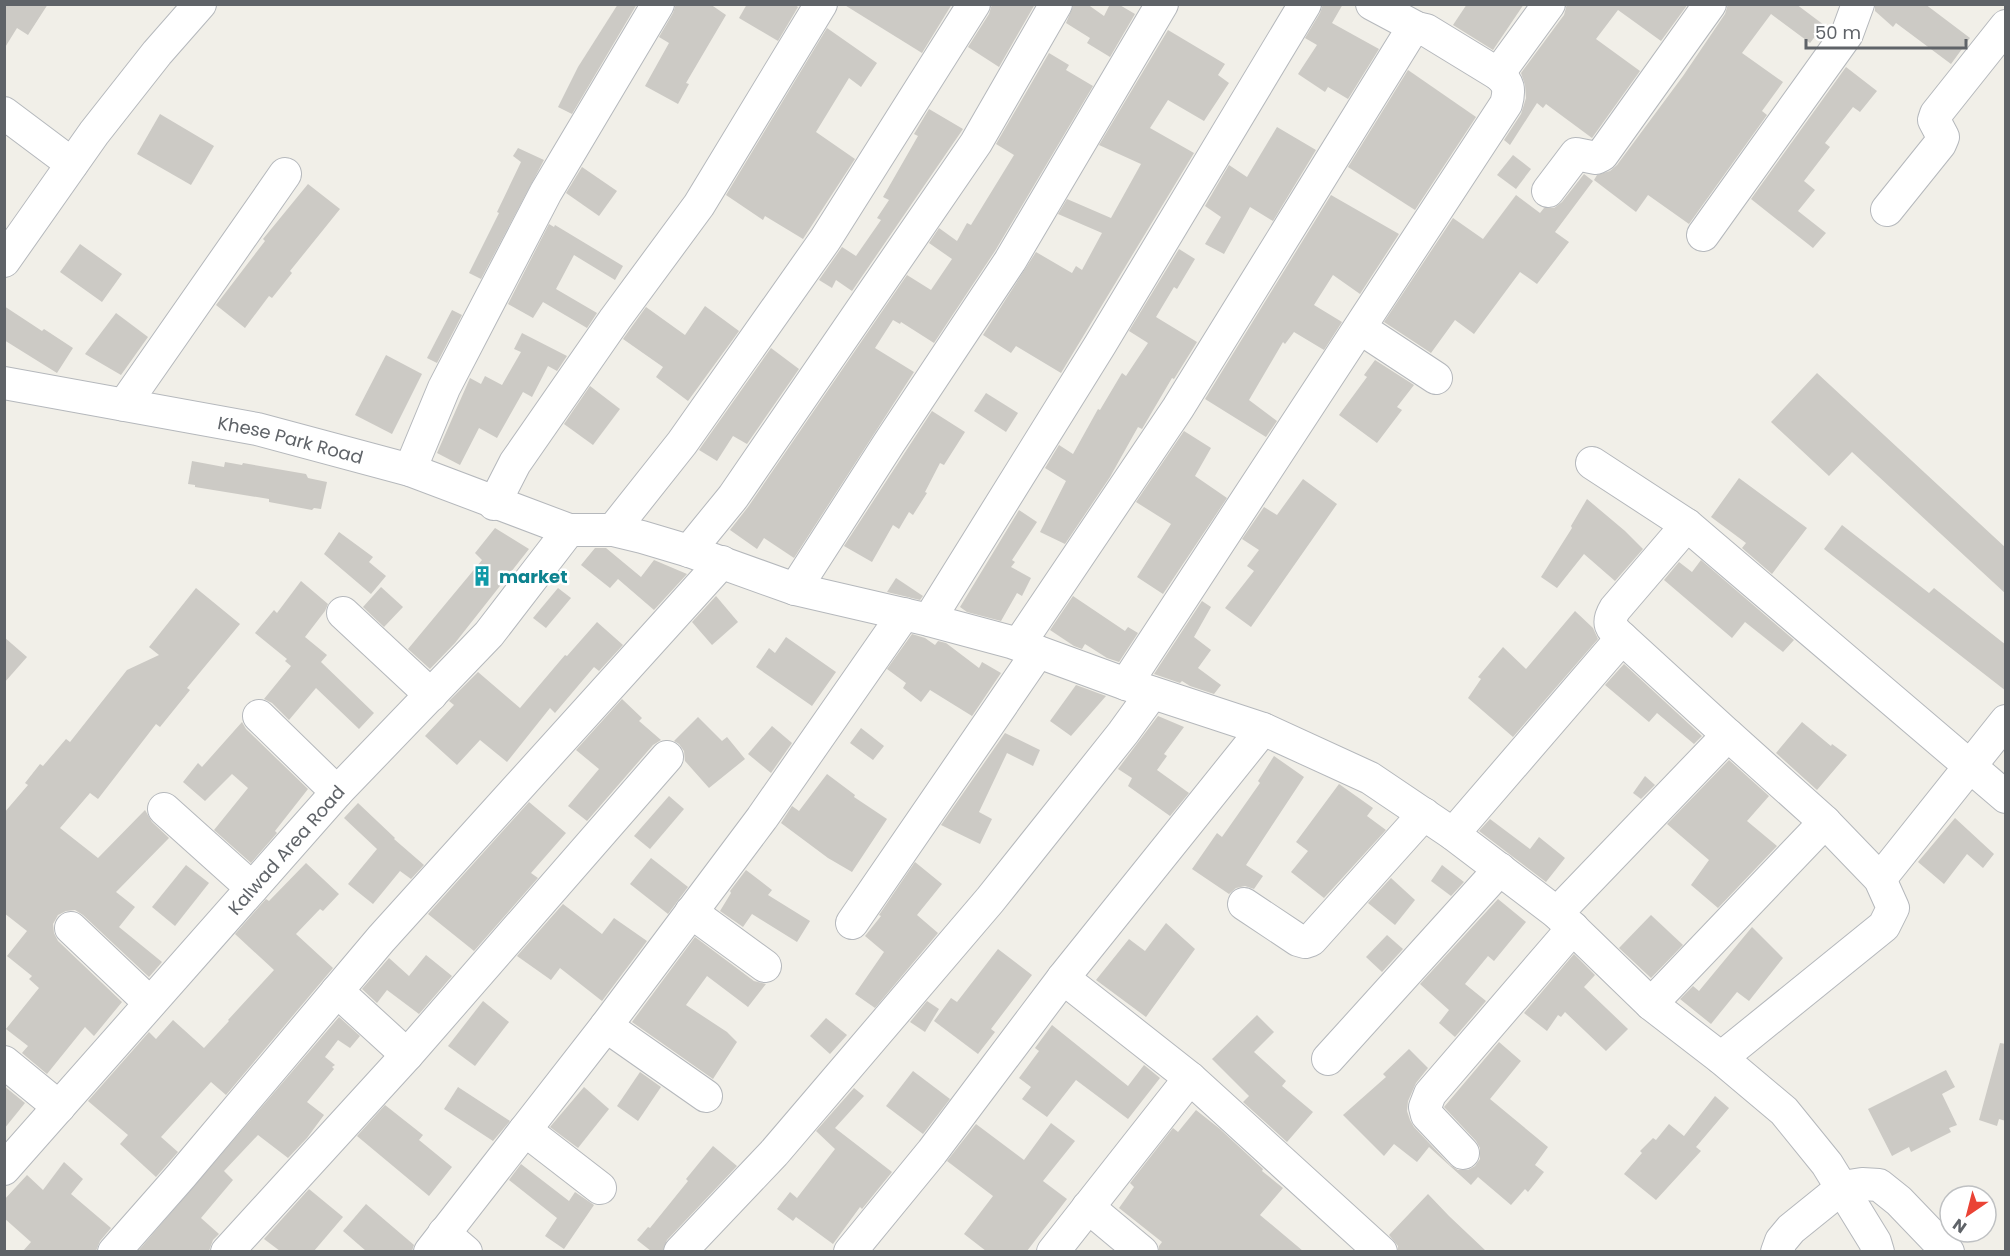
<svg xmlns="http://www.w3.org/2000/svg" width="2010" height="1256" viewBox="0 0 2010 1256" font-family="Poppins,sans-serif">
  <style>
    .building { fill: #cccac5 }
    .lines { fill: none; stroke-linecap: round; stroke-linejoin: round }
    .minor-casing { stroke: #b5b8bc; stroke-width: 34 }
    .minor { stroke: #fff; stroke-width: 32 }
    .labels { text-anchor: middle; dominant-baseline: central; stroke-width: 5; stroke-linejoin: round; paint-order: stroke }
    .street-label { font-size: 18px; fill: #5f6368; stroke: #fff }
    .culture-label { font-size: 18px; font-weight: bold; fill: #0d838f; stroke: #fff; text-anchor: start }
  </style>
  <rect width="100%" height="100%" fill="#f1efe8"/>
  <g class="building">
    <path d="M4 4H48L28 35 17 28 4 49Z"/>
    <path d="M618 4H637L572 114 558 107 578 67Z"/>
    <path d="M676 4H710L726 15 686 83 689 84 678 104 645 86 669 43 659 37 673 13Z"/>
    <path d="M747 4H794L798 7 778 41 739 18Z"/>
    <path d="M843 4H952L922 53Z"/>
    <path d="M992 4H1035L999 67 968 47 989 14Z"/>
    <path d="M1074 4H1087L1104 16 1110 4H1118L1135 14 1110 57 1087 43 1090 38 1066 23Z"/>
    <path d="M1323 4H1343L1332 23 1379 49 1348 99 1328 87 1325 92 1298 74 1317 45 1305 38 1320 13Z"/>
    <path d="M1467 4H1524L1493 50 1453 25Z"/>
    <path d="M1567 4H1688L1661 41 1618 10 1596 39 1640 71 1592 138 1546 104 1543 108 1537 103 1510 145 1504 140 1521 114 1526 98 1525 85 1521 73 1564 15Z"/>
    <path d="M1728 4H1796L1824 25 1810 43 1771 14 1742 53 1783 82 1762 111 1767 115 1689 224 1648 195 1636 212 1594 180 1597 175 1610 171 1617 165 1683 76 1725 14Z"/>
    <path d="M1875 4H1925L1970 38 1951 64 1896 23 1893 27 1875 11Z"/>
    <path d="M827 28 877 63 861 87 849 78 816 132 855 159 803 239 765 216 763 220 726 195Z"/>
    <path d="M1168 30 1225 64 1218 75 1229 83 1204 121 1168 100 1150 128 1194 153 1061 373 1016 346 1011 353 983 335 1036 252 1072 273 1076 266 1082 270 1102 233 1058 214 1067 199 1111 218 1141 164 1099 145Z"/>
    <path d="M1049 53 1069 65 1066 70 1093 86 995 251 934 343 901 322 900 324 893 320 875 348 914 372 794 558 764 538 757 549 730 530 748 507 907 275 931 290 952 259 929 243 939 228 957 241 967 223 971 225 1014 155 996 144Z"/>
    <path d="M1846 67 1877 91 1860 112 1853 107 1825 143 1830 147 1804 181 1815 190 1798 211 1826 233 1813 248 1751 199Z"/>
    <path d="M1408 70 1476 117 1415 210 1348 167Z"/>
    <path d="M929 109 963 129 852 291 836 280 832 288 819 280 842 247 856 256 881 220 877 218 889 200 883 197 918 136 914 134Z"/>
    <path d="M160 114 214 146 191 185 137 154Z"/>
    <path d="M1277 127 1316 150 1273 221 1250 207 1224 254 1205 244 1221 217 1205 206 1229 165 1247 177Z"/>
    <path d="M518 148 544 160 481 279 469 273 499 213 497 212 521 162 513 156Z"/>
    <path d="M1513 155 1531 169 1516 189 1497 175Z"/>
    <path d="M582 167 617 191 599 216 566 193Z"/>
    <path d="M1584 174 1593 181 1555 232 1569 242 1537 284 1520 272 1474 334 1455 320 1431 353 1384 322 1453 218 1483 239 1516 195 1540 213 1544 208H1554L1562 202Z"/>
    <path d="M308 184 340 209 290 271 292 273 272 298 269 296 245 328 216 305 265 241 263 239Z"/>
    <path d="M1331 195 1399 234 1360 294 1333 275 1314 305 1342 322 1324 350 1294 332 1285 344 1283 342 1249 400 1277 421 1266 437 1205 399Z"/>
    <path d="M549 224 554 227 555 225 623 266 615 280 574 255 556 289 597 313 587 328 543 302 533 318 508 304Z"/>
    <path d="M80 244 122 274 102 302 60 272Z"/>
    <path d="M1179 249 1195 259 1177 289 1174 287 1156 317 1197 342 1174 379 1172 378 1142 429 1138 427 1110 477 1065 544 1040 532 1066 481 1045 468 1059 445 1073 454 1098 409 1100 410 1122 373 1126 376 1148 343 1129 331Z"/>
    <path d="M4 306 42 331 44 329 73 348 57 373 4 340Z"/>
    <path d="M705 306 739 331 688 401 656 377 663 367 623 339 646 307 685 335Z"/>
    <path d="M452 310 462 315 437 363 427 358Z"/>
    <path d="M116 313 148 337 121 375 85 354Z"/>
    <path d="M522 333 567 356 557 371 548 366 532 397 523 392 497 438 479 428 460 465 437 453 470 378 481 384 485 376 502 385 521 352 514 349Z"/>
    <path d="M771 348 799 369 747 444 733 436 717 461 699 450Z"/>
    <path d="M386 355 422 374 392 434 355 415Z"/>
    <path d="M1375 360 1414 385 1397 407 1402 410 1377 443 1339 415 1367 377 1364 375Z"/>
    <path d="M1817 373 2006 548V594L1852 452 1829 476 1771 422Z"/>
    <path d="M590 386 620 409 593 445 564 424Z"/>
    <path d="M986 393 1018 413 1006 432 974 411Z"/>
    <path d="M932 411 965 432 944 465 940 463 925 492 927 493 913 515 909 512 899 529 893 525 872 562 844 546Z"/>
    <path d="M1184 431 1211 448 1195 476 1227 498 1163 594 1137 577 1171 524 1136 502Z"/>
    <path d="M192 461 224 467 225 462 242 465 243 463 306 474 308 478 327 482 321 509 314 508 312 510 269 502V499L195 487V485L188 484Z"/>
    <path d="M1739 478 1807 528 1772 574 1742 548 1746 543 1711 517Z"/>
    <path d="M1303 479 1337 504 1251 627 1225 608 1254 571 1247 566 1259 550 1242 539 1264 507 1277 515Z"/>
    <path d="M1587 499 1625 531 1643 549 1615 581 1584 554 1557 588 1541 577 1572 528 1571 526Z"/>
    <path d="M1019 510 1037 522 1012 560 1015 562 1011 567 1031 578 1022 596 1017 593 1001 621 967 612 960 607Z"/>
    <path d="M1842 525 1929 593 1934 588 2006 645V691L1824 549Z"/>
    <path d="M495 528 529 549 455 643 430 669 408 649 482 560 475 553Z"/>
    <path d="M339 532 373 557 369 562 386 576 371 594 324 554Z"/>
    <path d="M595 548H606L641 577 654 560 687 574 654 610 618 579 610 588 581 565Z"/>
    <path d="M1701 560 1794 640 1783 652 1745 622 1732 638 1664 580 1679 562 1692 572Z"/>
    <path d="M896 578 923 596 920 600 887 592Z"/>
    <path d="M301 581 328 604 325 611 305 637 327 655 321 662 374 713 359 729 316 688 289 720 272 703 264 699 291 666 285 661 287 659 255 633 274 610 277 613Z"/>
    <path d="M381 587 403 607 384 627 363 607Z"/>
    <path d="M196 588 240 624 187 688 190 690 160 727 156 724 98 799 90 793 60 828 98 858 145 810 152 822 169 838 116 892 135 907 119 927 162 962 149 977 83 915 75 910 66 911 58 915 53 924 54 933 58 941 122 1002 94 1036 85 1027 47 1074 22 1053 28 1046 6 1029 39 988 29 979 32 976 7 956 27 931 4 913V813L28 785 25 783 40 764 43 766 66 739 70 742 127 670 159 655 149 647Z"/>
    <path d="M558 588 571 598 546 628 533 618Z"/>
    <path d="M716 596 738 622 712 645 692 622Z"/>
    <path d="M1073 596 1125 631 1128 627 1138 633 1119 662 1107 658 1085 644 1082 649 1074 646 1050 630Z"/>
    <path d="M1202 601 1211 607 1194 637 1211 650 1198 668 1221 685 1214 694 1190 686 1182 681 1180 683 1154 674Z"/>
    <path d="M1575 611 1593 628 1598 639 1513 737 1468 698 1481 679 1478 677 1503 647 1526 669Z"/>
    <path d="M597 622 623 645 599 671 594 667 555 713 550 708 507 762 480 740 457 765 425 736 454 705 449 701 478 672 520 708 565 655 567 656Z"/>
    <path d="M912 634 925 638 935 645 938 641 946 643 979 668 982 662 1001 673 972 716 930 690 921 702 903 688 906 683 887 669Z"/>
    <path d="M4 637 27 657 4 683Z"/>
    <path d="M786 637 836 672 812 706 756 667 769 648 775 653Z"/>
    <path d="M1624 664 1702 736 1694 744 1657 713 1649 722 1605 685Z"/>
    <path d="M1076 685 1106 696 1071 736 1050 721Z"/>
    <path d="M622 699 642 718 639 721 661 740 653 745 587 821 568 806 599 769 576 750Z"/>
    <path d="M1158 716 1184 727 1164 754 1167 756 1157 770 1189 793 1170 816 1128 786 1132 778 1118 769Z"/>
    <path d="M698 717 722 741 727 737 745 759 709 788 685 761 684 751 679 744 674 741Z"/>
    <path d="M242 722 246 729 308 789 275 831 277 833 251 863 214 830 248 788 232 774 205 801 183 782 198 763 202 767Z"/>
    <path d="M1802 722 1831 746 1832 744 1847 755 1817 790 1776 753Z"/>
    <path d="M772 726 792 743 771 773 748 754Z"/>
    <path d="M861 728 884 746 873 760 850 743Z"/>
    <path d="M1005 733 1040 750 1033 766 1007 753 979 812 992 819 980 844 941 825Z"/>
    <path d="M1274 756 1304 777 1246 865 1263 876 1254 889 1245 886 1236 888 1229 894 1192 869 1217 833 1222 837 1260 783 1258 781Z"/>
    <path d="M1729 760 1769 796 1747 821 1777 846 1718 908 1691 885 1709 860 1667 824Z"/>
    <path d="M827 774 855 795 854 797 887 819 852 872 828 858 781 823 792 806 799 811Z"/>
    <path d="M1645 776 1655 785 1641 799 1633 793Z"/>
    <path d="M1339 784 1373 808 1367 816 1386 830 1324 898 1291 872 1308 851 1296 842Z"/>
    <path d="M669 796 684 809 650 849 634 836Z"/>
    <path d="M529 802 566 833 531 873 538 878 474 951 428 914Z"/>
    <path d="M358 803 395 838 394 839 424 865 411 879 400 871 373 904 348 884 377 849 344 818Z"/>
    <path d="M1955 818 1994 854 1983 868 1967 854 1944 884 1918 862Z"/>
    <path d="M1490 819 1530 849 1539 837 1565 858 1546 882 1479 831Z"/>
    <path d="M651 858 688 887 668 914 630 884Z"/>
    <path d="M915 862 942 884 917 915 938 933 875 1008 855 994 884 952 865 936 881 916 879 915Z"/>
    <path d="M306 863 339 894 323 911 320 909 296 934 333 968 226 1095 211 1082 161 1137 178 1152 156 1177 120 1144 128 1135 88 1101 149 1032 156 1039 173 1020 204 1048 229 1021 228 1020 274 970 235 934 266 899 269 901Z"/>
    <path d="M186 865 209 883 175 926 152 907Z"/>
    <path d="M1442 865 1464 882 1451 896 1431 881Z"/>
    <path d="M746 870 772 890 768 895 810 921 797 942 752 914 743 927 720 911 731 893 730 891Z"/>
    <path d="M1391 878 1415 900 1395 925 1368 903Z"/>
    <path d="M1498 899 1526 922 1494 961 1488 956 1465 984 1486 1001 1455 1037 1439 1023 1449 1010 1420 984Z"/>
    <path d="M563 904 602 934 614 918 647 941 602 1001 560 968 551 980 517 956Z"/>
    <path d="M1651 915 1683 945 1651 978 1619 948Z"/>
    <path d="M1166 923 1195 949 1146 1017 1096 980 1129 939 1145 951Z"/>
    <path d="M1752 927 1783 958 1749 1001 1737 992 1711 1024 1680 999 1693 986 1699 991Z"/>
    <path d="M1387 935 1403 949 1382 972 1366 957Z"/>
    <path d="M695 937 754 981 766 984 748 1007 707 976 686 1005 727 1032 737 1042 713 1079 632 1022Z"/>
    <path d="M998 949 1032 975 991 1029 995 1032 978 1054 934 1021 951 998 957 1002Z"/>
    <path d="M1574 954 1595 975 1584 987 1628 1029 1606 1051 1565 1012 1561 1017 1558 1015 1547 1031 1524 1013Z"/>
    <path d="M426 955 452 976 419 1014 387 990 377 1003 362 989 389 958 409 976Z"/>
    <path d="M483 1001 509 1022 475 1066 448 1046Z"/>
    <path d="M927 1001 939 1009 925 1032 910 1022Z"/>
    <path d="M1257 1015 1274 1032 1254 1052 1286 1081 1282 1086 1313 1112 1287 1142 1243 1102 1249 1096 1212 1059Z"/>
    <path d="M339 1017 360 1036 350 1048 338 1040 325 1057 335 1065 332 1067 334 1069 307 1102 324 1115 307 1138 288 1158 258 1135 224 1171 233 1180 201 1218 219 1234 213 1240 209 1251H138Z"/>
    <path d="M826 1018 847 1035 830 1054 810 1036Z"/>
    <path d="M1052 1025 1128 1086 1144 1065 1160 1078 1128 1119 1076 1080 1047 1117 1022 1099 1031 1087 1019 1078 1039 1051 1035 1048Z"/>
    <path d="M1499 1042 1521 1061 1490 1099 1548 1147 1535 1165 1544 1172 1528 1192 1525 1189 1511 1205 1478 1177 1471 1185 1429 1147 1417 1162 1394 1144 1384 1156 1343 1115 1386 1077 1383 1074 1409 1049 1428 1068 1416 1083 1408 1101 1407 1111 1410 1120 1414 1127 1450 1165 1458 1170H1468L1475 1166 1480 1159V1148L1476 1141 1444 1107Z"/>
    <path d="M2000 1043 2006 1044V1121L1999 1119 1997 1126 1979 1120Z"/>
    <path d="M1946 1070 1955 1087 1942 1094 1957 1125 1949 1128 1951 1132 1911 1152 1909 1147 1892 1156 1868 1109Z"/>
    <path d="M913 1071 950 1099 923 1134 886 1106Z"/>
    <path d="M640 1072 661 1087 638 1121 617 1106Z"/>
    <path d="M4 1086 25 1103 4 1129Z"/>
    <path d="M458 1087 510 1121 493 1141 444 1109Z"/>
    <path d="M584 1087 609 1109 578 1148 550 1127Z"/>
    <path d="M854 1088 864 1096 835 1128 892 1172 862 1209 860 1207 833 1244 796 1217 793 1221 777 1209 790 1192 797 1198 835 1149 816 1131Z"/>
    <path d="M1715 1096 1729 1108 1696 1147 1701 1151 1656 1200 1624 1174 1642 1153 1640 1151 1653 1138 1656 1140 1669 1124 1684 1136Z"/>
    <path d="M385 1105 423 1135 419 1140 452 1167 429 1196 357 1136Z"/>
    <path d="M1196 1110 1220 1129 1263 1169 1262 1171 1283 1188 1260 1215 1303 1251H1159V1246L1162 1242 1119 1208 1134 1187 1130 1183 1173 1128 1178 1132Z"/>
    <path d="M1051 1123 1075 1141 1043 1181 1067 1199 1027 1251H986L964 1234 993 1196 947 1161 976 1124 1024 1160Z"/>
    <path d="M713 1146 737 1166 667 1240 663 1251H651L637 1240 648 1227 650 1228 688 1181 686 1179Z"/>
    <path d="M64 1162 83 1179 71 1194 111 1228 100 1241 96 1251H23L31 1242 4 1218V1200L27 1175 43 1190Z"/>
    <path d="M521 1164 569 1201 575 1192 594 1205 564 1249 545 1236 557 1218 509 1180Z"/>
    <path d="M309 1189 343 1217 314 1251H280L264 1239Z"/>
    <path d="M1428 1194 1449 1216 1486 1251H1398V1246L1389 1235Z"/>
    <path d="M366 1204 414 1245 412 1251H366L343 1231Z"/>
  </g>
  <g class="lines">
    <g class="minor-casing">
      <g id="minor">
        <path d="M1498 74 1549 4"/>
        <path d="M4 113 72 164"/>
        <path d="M1548 191 1576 154 1596 158 1602 155 1710 4"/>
        <path d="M1887 210 1940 144 1943 137 1934 120 1936 114 2006 26"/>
        <path d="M1703 235 1847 34 1858 4"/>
        <path d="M4 261 94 133 157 53 200 4"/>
        <path d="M1360 328 1436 378"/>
        <path id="s1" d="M4 383 257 429 410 470 569 530H613L642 537 689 551 795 589 929 620 1011 642 1126 684 1263 729 1370 778 1453 834 1557 913 1651 1004 1721 1058 1784 1111 1827 1164 1875 1242 1878 1252"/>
        <path d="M124 405 285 174"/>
        <path d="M1592 463 1687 525 2006 797"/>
        <path d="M410 470 444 388 546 192 658 4"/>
        <path d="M494 504 515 463 615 319 699 205 821 4"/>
        <path d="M613 530 682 443 825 240 974 4"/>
        <path d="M689 551 733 497 976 143 1056 4"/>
        <path d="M795 589 889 443 1010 261 1162 4"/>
        <path d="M343 613 431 695"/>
        <path d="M929 620 1100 345 1305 4"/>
        <path d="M1622 638C1611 628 1606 624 1615 609L1687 525"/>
        <path d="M1019 644 1178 408 1408 36 1417 28"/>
        <path d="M1126 684 1506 104C1510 90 1509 83 1498 74L1426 30 1417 28 1372 4"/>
        <path d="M259 716 337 792"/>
        <path d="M164 809 252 888"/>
        <path d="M1453 834 1622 638 1728 735"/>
        <path d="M1880 879 2006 721"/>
        <path d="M1244 904 1298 940 1305 942 1311 940 1424 814"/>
        <path d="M691 912 765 966"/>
        <path d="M1557 913 1728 735 1825 822 1651 1004"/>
        <path d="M852 923 1038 652"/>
        <path d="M71 928 150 1003"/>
        <path d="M1063 978 1190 1078 1381 1252"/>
        <path d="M337 991 407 1055"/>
        <path d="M606 1026 706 1096"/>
        <path d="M1721 1058 1884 926 1893 908 1880 879 1825 822"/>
        <path d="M1328 1059 1500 869"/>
        <path d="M4 1062 59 1107"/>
        <path d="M525 1130 600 1188"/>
        <path d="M1463 1153 1427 1115 1425 1107 1430 1094 1573 928"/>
        <path id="s2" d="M4 1169 337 792 489 634 569 530"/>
        <path d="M1088 1207 1142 1252"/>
        <path d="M444 1233 466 1252"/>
        <path d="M114 1252 181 1176 381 939 722 562"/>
        <path d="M227 1252 407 1055 667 757"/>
        <path d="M430 1252 606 1026 762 818 904 614"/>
        <path d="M680 1252 774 1153 990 900 1123 733 1152 693"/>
        <path d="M850 1252 932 1152 1063 978 1263 729"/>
        <path d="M1053 1252 1190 1078"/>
        <path d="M1777 1252 1781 1241 1791 1229 1843 1187 1862 1184 1879 1185 1899 1201 1948 1252"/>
      </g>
    </g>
    <use href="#minor" class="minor"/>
  </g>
  <defs>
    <g id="building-bare" transform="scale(1.62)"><path d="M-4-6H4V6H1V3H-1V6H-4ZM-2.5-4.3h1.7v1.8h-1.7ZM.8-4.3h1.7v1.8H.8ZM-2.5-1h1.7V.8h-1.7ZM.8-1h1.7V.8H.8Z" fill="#0f9aa8" stroke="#fff" stroke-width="2.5" paint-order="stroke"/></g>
  </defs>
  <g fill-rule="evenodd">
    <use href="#building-bare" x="482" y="576"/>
  </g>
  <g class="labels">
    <g class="street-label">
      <text stroke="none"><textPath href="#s1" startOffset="292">Khese Park Road</textPath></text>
      <text stroke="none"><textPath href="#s2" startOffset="426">Kalwad Area Road</textPath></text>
    </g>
    <g class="culture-label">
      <text x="499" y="576">market</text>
    </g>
  </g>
  <rect width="2010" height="1256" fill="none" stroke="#5f6368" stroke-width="12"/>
  <g transform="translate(1968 1214) rotate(215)"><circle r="28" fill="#ffffff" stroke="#bfc1c3" stroke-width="1.5"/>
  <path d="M0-4.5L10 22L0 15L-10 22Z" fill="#ea4335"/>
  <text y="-9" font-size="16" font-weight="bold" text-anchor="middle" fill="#5f6368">N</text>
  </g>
  <path d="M1806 39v9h160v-9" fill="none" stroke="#5f6368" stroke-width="3"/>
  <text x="1815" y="39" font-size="18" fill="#5f6368" stroke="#ffffff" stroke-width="4.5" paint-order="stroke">50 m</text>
</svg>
